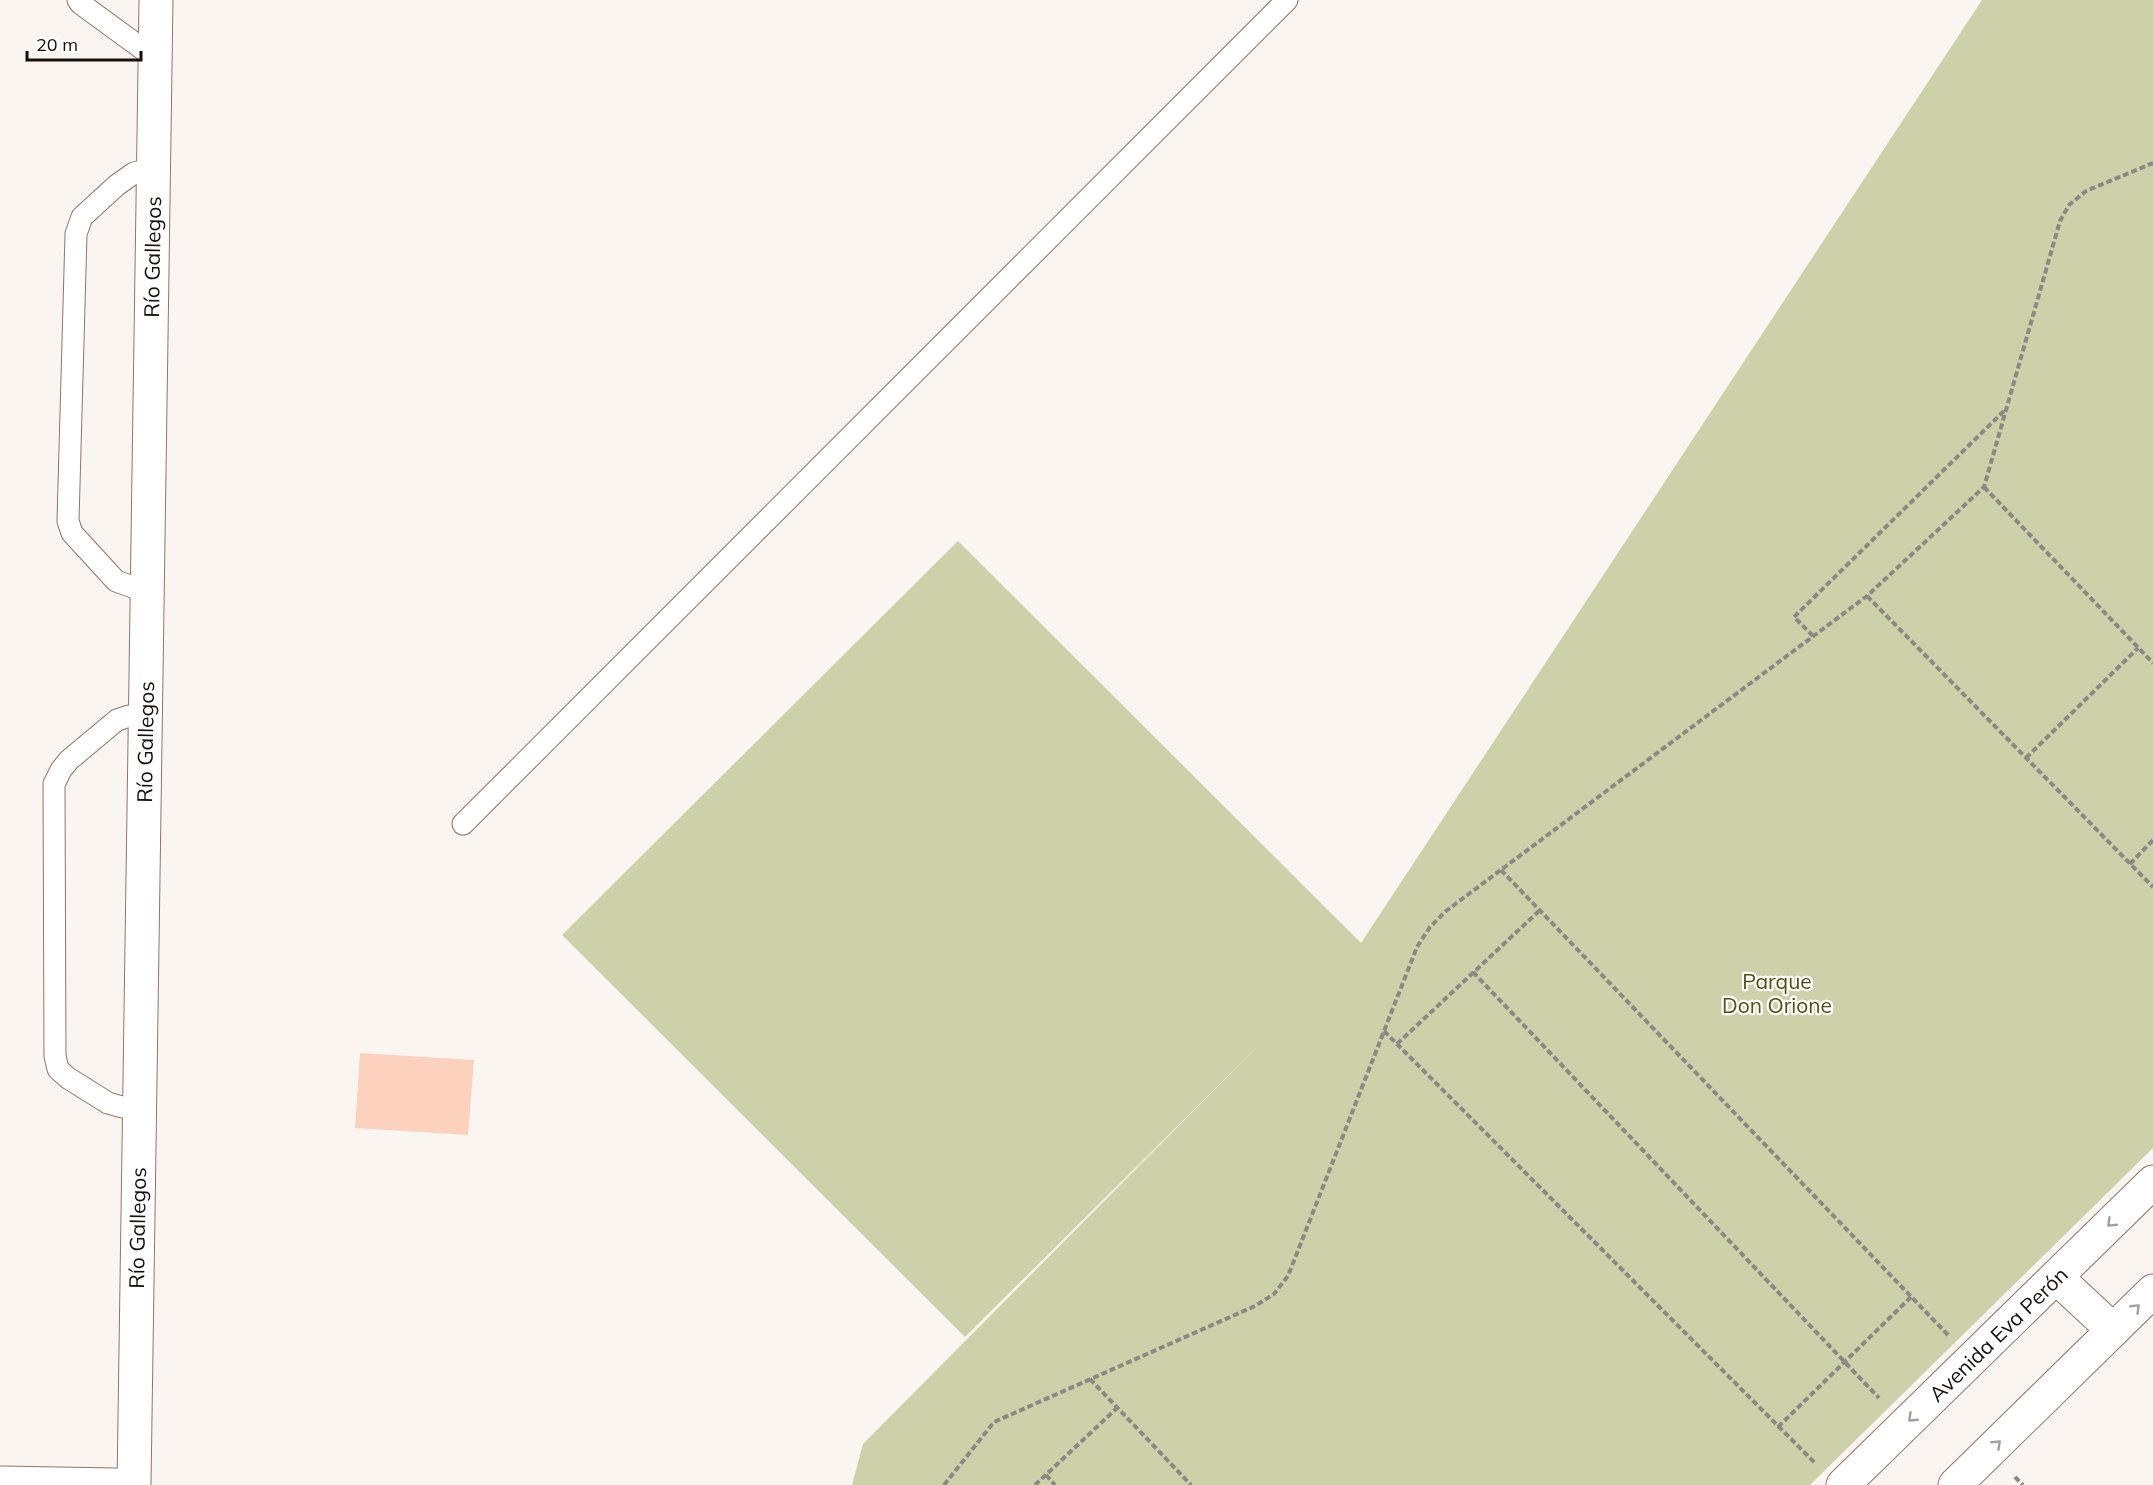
<svg xmlns="http://www.w3.org/2000/svg" width="2153" height="1485" viewBox="0 0 2153 1485" font-family="Mulish,sans-serif">
  <style>
    .green { fill: #ccd1a9 }
    .building { fill: #fcd1be }
    .lines { fill: none; stroke-linecap: round; stroke-linejoin: round }
    .service-casing { stroke: #907568; stroke-width: 23 }
    .minor-casing { stroke: #907568; stroke-width: 35 }
    .secondary-casing { stroke: #907568; stroke-width: 35 }
    .path { stroke: #8f8784; stroke-width: 4; stroke-dasharray: 6 3; stroke-linecap: butt }
    .service { stroke: #fff; stroke-width: 21 }
    .minor { stroke: #fff; stroke-width: 33 }
    .secondary { stroke: #fff; stroke-width: 33 }
    .oneway { stroke: #a39f9d }
    .labels { text-anchor: middle; dominant-baseline: central; stroke-width: 4.5; stroke-linejoin: round; paint-order: stroke }
    .street-label { font-size: 21px; fill: #180e0a; stroke: #fff }
    .park-label { font-size: 21px; fill: #4d5211; stroke: #fff }
  </style>
  <rect width="100%" height="100%" fill="#fbf5f2"/>
  <path class="green" d="M1982 0H2153V1148L1810 1485H852L863 1444 1258 1046 965 1337 562 935 958 541 1361 943Z"/>
  <path class="building" d="M360 1053 474 1060 468 1135 355 1128Z"/>
  <g class="lines">
    <g class="service-casing">
      <g id="service">
        <path d="M78 0 81 4 155 58"/>
        <path d="M147 592 116 581 72 533 68 521 76 234 82 217 117 185 134 173 153 168"/>
        <path d="M463 824 1287 0"/>
        <path d="M139 1106 122 1107 108 1103 68 1078 58 1069 55 1056 54 784 61 770 69 760 117 720 129 716 145 713"/>
      </g>
    </g>
    <g class="minor-casing">
      <g id="minor">
        <path d="M0 1483 115 1485"/>
        <path d="M134 1485 156 0"/>
      </g>
    </g>
    <g class="secondary-casing">
      <g id="secondary">
        <path d="M2057 1278 2113 1330"/>
        <path d="M1843 1485 2153 1182"/>
        <path d="M1955 1485 2153 1291"/>
      </g>
    </g>
    <g class="path">
      <path d="M1984 487 2153 663"/>
      <path d="M1867 596 2153 887"/>
      <path d="M1813 636 1794 617 2006 409"/>
      <path d="M2026 758 2138 648"/>
      <path d="M2130 864 2153 840"/>
      <path d="M1501 870 1948 1335"/>
      <path d="M1473 972 1879 1398"/>
      <path d="M1384 1031 1816 1464"/>
      <path d="M1397 1044 1539 911"/>
      <path d="M1090 1379 1191 1485"/>
      <path d="M1778 1427 1911 1297"/>
      <path d="M1046 1475 1055 1485"/>
      <path d="M2015 1477 2023 1485"/>
      <path d="M944 1485 994 1422 1255 1306 1274 1294 1288 1276 1417 947 1430 927 1446 911 1867 596 1984 487 2060 221 2069 205 2086 191 2153 163"/>
      <path d="M1035 1485 1117 1408"/>
    </g>
    <use href="#service" class="service"/>
    <use href="#minor" class="minor"/>
    <use href="#secondary" class="secondary"/>
  </g>
  <defs><path id="oneway-chevron" d="M-2-3.5L2.5 0L-2 3.5" fill="none" stroke-width="1.6" stroke-linecap="round" stroke-linejoin="round" transform="scale(1.5)"/></defs>
  <g class="oneway">
    <use href="#oneway-chevron" transform="translate(2111 1223) rotate(136)"/>
    <use href="#oneway-chevron" transform="translate(2136 1308) rotate(-44)"/>
    <use href="#oneway-chevron" transform="translate(1912 1418) rotate(136)"/>
    <use href="#oneway-chevron" transform="translate(1997 1444) rotate(-44)"/>
  </g>
  <g class="labels">
    <g class="street-label">
      <text transform="translate(152 257) rotate(-89)">Río Gallegos</text>
      <text transform="translate(145 742) rotate(-89)">Río Gallegos</text>
      <text transform="translate(137 1228) rotate(-89)">Río Gallegos</text>
      <text transform="translate(1998 1334) rotate(-44)">Avenida Eva Perón</text>
    </g>
    <g class="park-label">
      <text x="1777" y="981">Parque<tspan x="1777" dy="24">Don Orione</tspan></text>
    </g>
  </g>
  <path d="M27 51v9h114v-9" fill="none" stroke="#180e0a" stroke-width="3"/>
  <text x="36" y="51" font-size="18" fill="#180e0a" stroke="#ffffff" stroke-width="4.5" paint-order="stroke">20 m</text>
</svg>
